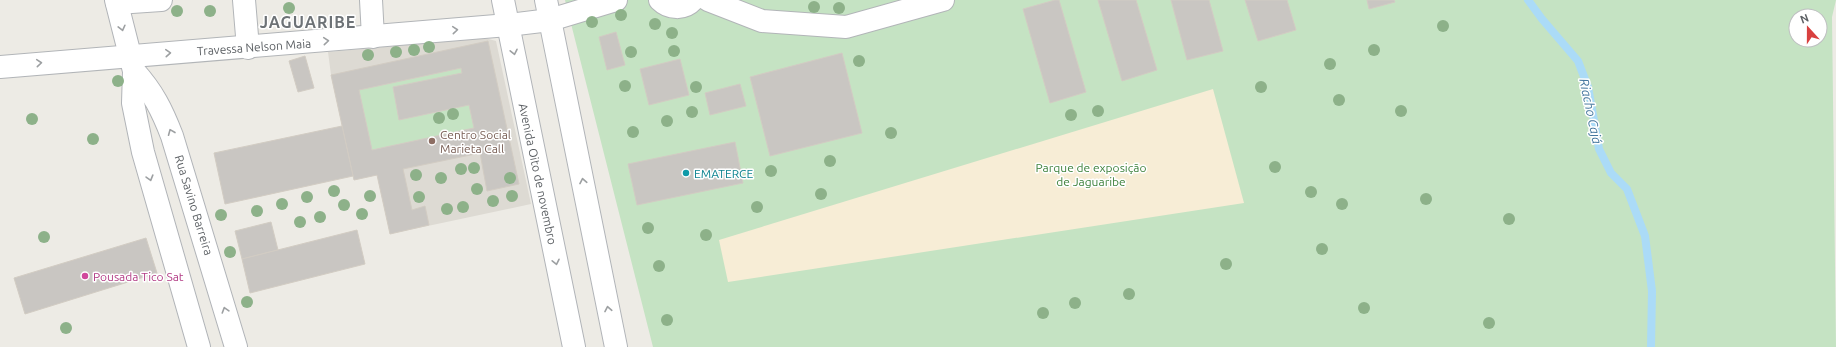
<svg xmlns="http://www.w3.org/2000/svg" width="1836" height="347" viewBox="0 0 1836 347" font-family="Ubuntu,sans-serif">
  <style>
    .education { fill: #dddad3 }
    .green { fill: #c5e3c3; fill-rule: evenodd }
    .sand { fill: #f7edd6 }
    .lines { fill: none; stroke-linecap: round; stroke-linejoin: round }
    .stream { stroke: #abdbf7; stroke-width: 8 }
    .building { fill: #c9c6c2; stroke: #d2ccc3; fill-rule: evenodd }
    .street-casing { stroke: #b2b5b8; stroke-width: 24 }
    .secondary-casing { stroke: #b1b4b8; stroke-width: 24 }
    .street { stroke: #fff; stroke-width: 22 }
    .secondary { stroke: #fff; stroke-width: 22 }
    .tree { fill: #8db189 }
    .oneway { stroke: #9da0a2 }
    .education-dot { fill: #8d6e63; stroke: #fff; stroke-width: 1.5 }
    .culture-dot { fill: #0f9aa8; stroke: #fff; stroke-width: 1.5 }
    .hotel-dot { fill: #d1479c; stroke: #fff; stroke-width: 1.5 }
    .labels { text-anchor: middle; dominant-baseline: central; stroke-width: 3; stroke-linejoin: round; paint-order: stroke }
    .street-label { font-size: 12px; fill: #5c6064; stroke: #fff }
    .education-label { font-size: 12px; fill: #785e54; stroke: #fff; text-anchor: start }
    .park-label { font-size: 12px; fill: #3f823d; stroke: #fff }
    .culture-label { font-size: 12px; fill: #0d838f; stroke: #fff; text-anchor: start }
    .hotel-label { font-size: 12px; fill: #b23c85; stroke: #fff; text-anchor: start }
    .water-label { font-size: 13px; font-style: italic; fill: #47789f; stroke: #fff }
    .district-label { font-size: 16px; font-weight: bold; letter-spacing: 1px; fill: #6d7276; stroke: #fff }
  </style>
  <rect width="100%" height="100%" fill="#edebe5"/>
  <path class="education" d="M485 38 496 41 531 204 390 234 377 175 354 180 331 75 328 52Z"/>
  <g class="green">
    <path d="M565 0H1836L1832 17 1836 347H653ZM1796 16H1820V40H1796Z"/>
    <path d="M461 68 462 73 393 87 399 120 469 105 474 128 372 150 359 90Z"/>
  </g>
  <path class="sand" d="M1213 89 1244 203 728 282 719 240Z"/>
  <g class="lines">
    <path class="stream" d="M1528 0 1542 19 1578 61 1588 87 1599 149 1611 173 1627 189 1645 236 1652 291 1651 347"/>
  </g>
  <g class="building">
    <path d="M1055 0H1059L1086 92 1050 103 1023 9Z"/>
    <path d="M1098 0H1136L1157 70 1122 81Z"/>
    <path d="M1171 0H1209L1223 51 1187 60Z"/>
    <path d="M1245 0H1287L1296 30 1258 41Z"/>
    <path d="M1367 0H1394L1395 2 1369 9Z"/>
    <path d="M616 32 625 65 607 70 599 37Z"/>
    <path d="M488 41 519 184 487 191 480 153 403 169 412 210 425 206 429 225 390 234 377 175 354 180 331 75ZM461 68 462 73 393 87 399 120 469 105 474 128 372 150 359 90Z"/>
    <path d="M842 53 862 133 770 156 750 77Z"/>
    <path d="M305 56 314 88 298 92 289 61Z"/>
    <path d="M680 59 689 95 649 105 640 69Z"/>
    <path d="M740 84 746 106 710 115 705 93Z"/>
    <path d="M342 126 353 176 225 204 214 153Z"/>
    <path d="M735 142 743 183 637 205 628 164Z"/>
    <path d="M271 222 278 250 242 259 235 231Z"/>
    <path d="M357 230 365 264 250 293 242 259Z"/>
    <path d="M146 238 157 273 25 314 14 278Z"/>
  </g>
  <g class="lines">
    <g class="street-casing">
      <g id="street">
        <path d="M244 0 248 48"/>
        <path d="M371 0 373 37"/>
        <path d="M660 0C669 9 684 10 693 0"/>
        <path d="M708 0 762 21 846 27 943 0"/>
        <path d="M117 3 161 0"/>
        <path d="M0 67 508 25 550 20 616 0"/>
      </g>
    </g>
    <g class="secondary-casing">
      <g id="secondary">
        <path d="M116 0 134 71 133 103 143 152 199 347"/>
        <path d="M503 0 574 347"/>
        <path d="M546 0 616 347"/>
        <path d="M134 71C153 92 162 110 172 136L236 347"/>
      </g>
    </g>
    <use href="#street" class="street"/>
    <use href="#secondary" class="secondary"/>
  </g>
  <g class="tree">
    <circle cx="814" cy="7" r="6"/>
    <circle cx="289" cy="8" r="6"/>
    <circle cx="839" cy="8" r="6"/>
    <circle cx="177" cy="11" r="6"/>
    <circle cx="210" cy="11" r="6"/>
    <circle cx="621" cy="15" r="6"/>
    <circle cx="592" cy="22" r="6"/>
    <circle cx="655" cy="24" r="6"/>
    <circle cx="1443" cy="26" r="6"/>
    <circle cx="672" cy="33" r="6"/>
    <circle cx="429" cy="47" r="6"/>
    <circle cx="414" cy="50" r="6"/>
    <circle cx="1374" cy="50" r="6"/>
    <circle cx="674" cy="51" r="6"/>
    <circle cx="396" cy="52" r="6"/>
    <circle cx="631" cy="52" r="6"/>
    <circle cx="368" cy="55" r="6"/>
    <circle cx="859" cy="61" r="6"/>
    <circle cx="1330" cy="64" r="6"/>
    <circle cx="118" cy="81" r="6"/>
    <circle cx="625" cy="86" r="6"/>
    <circle cx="696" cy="87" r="6"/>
    <circle cx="1261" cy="87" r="6"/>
    <circle cx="1339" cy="100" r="6"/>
    <circle cx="1098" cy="111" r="6"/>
    <circle cx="1401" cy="111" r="6"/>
    <circle cx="692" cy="112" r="6"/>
    <circle cx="453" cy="114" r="6"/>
    <circle cx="1071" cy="115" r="6"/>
    <circle cx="439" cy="118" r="6"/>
    <circle cx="32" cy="119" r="6"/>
    <circle cx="667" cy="121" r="6"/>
    <circle cx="633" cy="132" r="6"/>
    <circle cx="891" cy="133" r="6"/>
    <circle cx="93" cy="139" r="6"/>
    <circle cx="830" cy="161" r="6"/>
    <circle cx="1275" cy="167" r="6"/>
    <circle cx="474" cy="168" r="6"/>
    <circle cx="461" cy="169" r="6"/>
    <circle cx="771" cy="171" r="6"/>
    <circle cx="416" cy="175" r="6"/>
    <circle cx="441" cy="178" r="6"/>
    <circle cx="510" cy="178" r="6"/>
    <circle cx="477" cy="189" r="6"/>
    <circle cx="334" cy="191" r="6"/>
    <circle cx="1311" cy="192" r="6"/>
    <circle cx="821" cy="194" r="6"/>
    <circle cx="370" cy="196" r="6"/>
    <circle cx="512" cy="196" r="6"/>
    <circle cx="307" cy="197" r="6"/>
    <circle cx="419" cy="197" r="6"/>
    <circle cx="1426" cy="199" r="6"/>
    <circle cx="493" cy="201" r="6"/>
    <circle cx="282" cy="204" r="6"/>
    <circle cx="1342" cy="204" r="6"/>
    <circle cx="344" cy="205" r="6"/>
    <circle cx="463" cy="207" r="6"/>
    <circle cx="757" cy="207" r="6"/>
    <circle cx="447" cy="209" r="6"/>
    <circle cx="257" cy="211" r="6"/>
    <circle cx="362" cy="214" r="6"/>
    <circle cx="221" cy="215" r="6"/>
    <circle cx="320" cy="217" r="6"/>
    <circle cx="1509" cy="219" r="6"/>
    <circle cx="300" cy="222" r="6"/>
    <circle cx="648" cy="228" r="6"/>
    <circle cx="706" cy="235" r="6"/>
    <circle cx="44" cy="237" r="6"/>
    <circle cx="1322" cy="249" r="6"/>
    <circle cx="230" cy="252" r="6"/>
    <circle cx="1226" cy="264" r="6"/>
    <circle cx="659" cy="266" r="6"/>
    <circle cx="1129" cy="294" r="6"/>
    <circle cx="247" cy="302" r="6"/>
    <circle cx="1075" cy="303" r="6"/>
    <circle cx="1364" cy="308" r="6"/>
    <circle cx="1043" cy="313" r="6"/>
    <circle cx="667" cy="320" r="6"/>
    <circle cx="1489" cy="323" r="6"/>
    <circle cx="66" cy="328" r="6"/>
  </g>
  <defs><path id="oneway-chevron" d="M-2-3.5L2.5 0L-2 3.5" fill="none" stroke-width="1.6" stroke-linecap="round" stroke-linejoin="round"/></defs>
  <g class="oneway">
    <use href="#oneway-chevron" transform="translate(122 28) rotate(76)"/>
    <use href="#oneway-chevron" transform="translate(455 30) rotate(-5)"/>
    <use href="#oneway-chevron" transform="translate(326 41) rotate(-5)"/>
    <use href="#oneway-chevron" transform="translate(514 52) rotate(78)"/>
    <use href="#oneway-chevron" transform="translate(168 53) rotate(-4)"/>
    <use href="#oneway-chevron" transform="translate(39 63) rotate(-5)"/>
    <use href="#oneway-chevron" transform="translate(171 132) rotate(-112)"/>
    <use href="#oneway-chevron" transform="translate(150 178) rotate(74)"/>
    <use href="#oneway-chevron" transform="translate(583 181) rotate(-101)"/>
    <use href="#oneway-chevron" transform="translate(556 262) rotate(78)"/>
    <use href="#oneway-chevron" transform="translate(608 309) rotate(-101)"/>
    <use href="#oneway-chevron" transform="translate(225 310) rotate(-107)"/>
  </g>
  <circle class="education-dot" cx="432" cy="141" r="4"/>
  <circle class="culture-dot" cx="686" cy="173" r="4"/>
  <circle class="hotel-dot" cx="85" cy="276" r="4"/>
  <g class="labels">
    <g class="street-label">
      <text transform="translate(254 47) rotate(-4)">Travessa Nelson Maia</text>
      <text transform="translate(538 174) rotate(78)">Avenida Oito de novembro</text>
      <text transform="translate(194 205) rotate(73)">Rua Savino Barreira</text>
    </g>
    <g class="education-label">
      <text x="440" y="134">Centro Social<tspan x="440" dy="14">Marieta Call</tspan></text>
    </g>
    <g class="park-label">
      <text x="1091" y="167">Parque de exposição<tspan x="1091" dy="14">de Jaguaribe</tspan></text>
    </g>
    <g class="culture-label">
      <text x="694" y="173">EMATERCE</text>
    </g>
    <g class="hotel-label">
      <text x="93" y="276">Pousada Tico Sat</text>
    </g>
    <g class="water-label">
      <text transform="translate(1591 111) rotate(78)">Riacho Cajá</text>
    </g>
    <g class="district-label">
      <text x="308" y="22">JAGUARIBE</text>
    </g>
  </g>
  <g transform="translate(1808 28) rotate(339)"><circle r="19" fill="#ffffff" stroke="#bebfc1"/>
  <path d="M0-3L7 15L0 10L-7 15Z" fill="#d9403f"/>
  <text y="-6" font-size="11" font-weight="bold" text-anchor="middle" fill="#5c6064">N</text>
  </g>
</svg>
